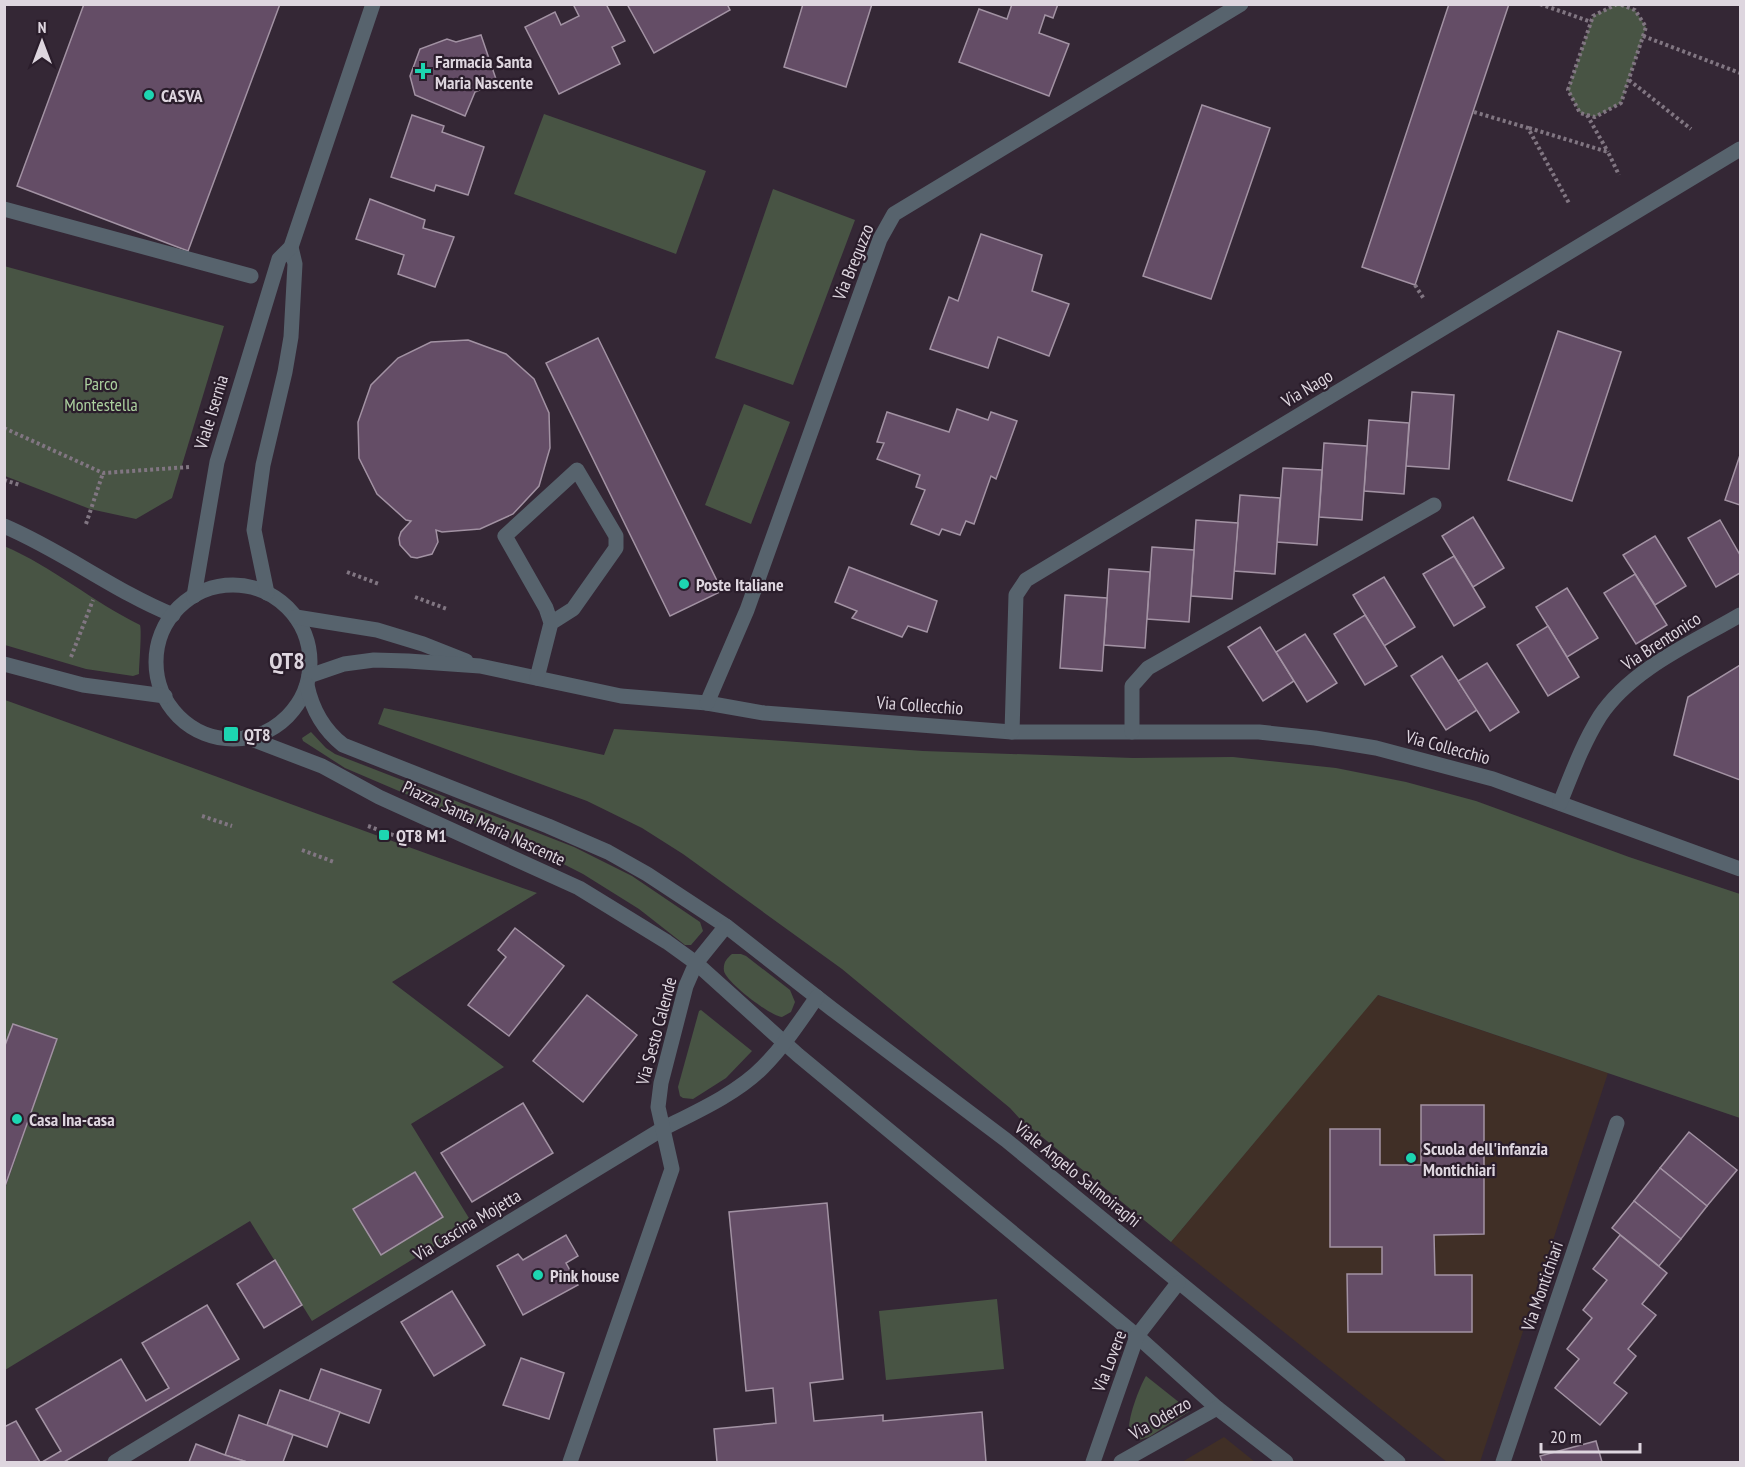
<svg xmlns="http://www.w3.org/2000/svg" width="1745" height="1467" viewBox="0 0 1745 1467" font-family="'PT Sans Narrow',sans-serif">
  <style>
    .education { fill: #402f26 }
    .green { fill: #485444 }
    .building { fill: #644d66; stroke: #a292a3; stroke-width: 1.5 }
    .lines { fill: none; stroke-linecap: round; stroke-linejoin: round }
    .path { stroke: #817682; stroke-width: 4; stroke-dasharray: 3 3; stroke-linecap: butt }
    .minor { stroke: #57636d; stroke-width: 15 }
    .poi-dot { fill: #1dd5b1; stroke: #2a1d2b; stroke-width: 2 }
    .labels { text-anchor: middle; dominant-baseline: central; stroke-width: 4.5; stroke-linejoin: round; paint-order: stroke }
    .poi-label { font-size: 18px; font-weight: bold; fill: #ded6df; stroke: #2a1d2b; text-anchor: start }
    .street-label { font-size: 18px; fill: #ded6df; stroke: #2a1d2b }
    .park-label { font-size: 18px; fill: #acd19f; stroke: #2a1d2b }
    .district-label { font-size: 24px; font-weight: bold; fill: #ded6df; stroke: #2a1d2b }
  </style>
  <rect width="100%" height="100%" fill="#342735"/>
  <g class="education">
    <path d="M1377 995 1608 1073 1480 1462H1447L1171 1242Z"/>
    <path d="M1224 1437 1255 1462H1182Z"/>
  </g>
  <g class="green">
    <path d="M1617 4 1635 10 1646 27 1621 103 1595 117 1580 113 1568 90 1593 16Z"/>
    <path d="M544 114 706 171 676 254 514 194Z"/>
    <path d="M773 189 855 220 793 385 715 358Z"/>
    <path d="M4 266 224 326 172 498 136 519 90 509 5 476Z"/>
    <path d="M744 404 790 422 751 524 705 505Z"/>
    <path d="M4 546C53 567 93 602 140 625 142 631 139 666 139 674L133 676 86 669 5 645Z"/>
    <path d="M5 700C182 763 359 830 537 893L392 982 504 1067 411 1124 472 1223 312 1321 250 1221 5 1370V1189L57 1039 5 1045Z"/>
    <path d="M384 708 604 755 614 729 923 751 1133 758 1233 757 1336 768 1406 782 1476 801 1629 857 1740 894V1118L1378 995 1171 1242 1020 1119 1010 1108 842 969 683 854 642 828 587 801 378 724Z"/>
    <path d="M311 732 326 748 335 754 574 847 632 876 700 922 703 931 691 945H685L639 909 583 874 530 847 345 768 303 741 302 738Z"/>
    <path d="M732 954H741L746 956 790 990 795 1002 791 1012 782 1017C770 1016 726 982 724 971 723 963 726 959 732 954Z"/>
    <path d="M701 1010 752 1051 726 1078 693 1099 683 1098 680 1096 678 1087 699 1011Z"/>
    <path d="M997 1299 1004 1369 886 1380 879 1311Z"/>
    <path d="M1146 1376 1190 1411 1149 1437 1139 1440 1130 1434C1125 1423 1140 1386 1146 1376Z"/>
  </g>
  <g class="building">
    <path d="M84 4H280L188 251 17 186Z"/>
    <path d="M573 4H606L625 41 612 47 620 64 559 94 525 27 555 12 561 25 579 16Z"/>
    <path d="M627 4H727L730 10 654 53Z"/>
    <path d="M803 4H872L846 87 784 67Z"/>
    <path d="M1012 4H1058L1053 18 1045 15 1039 33 1069 44 1049 96 959 62 979 9 1007 19Z"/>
    <path d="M1449 4H1509L1415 285 1362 267Z"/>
    <path d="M481 35 497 82 475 92 465 116 415 95 410 76 420 49 447 39 456 42Z"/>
    <path d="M1202 105 1270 128 1211 299 1143 276Z"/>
    <path d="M412 115 444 126 442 132 484 147 468 195 436 185 434 191 391 177Z"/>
    <path d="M370 199 425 220 423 228 454 237 435 287 398 274 404 255 356 239Z"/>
    <path d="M981 234 1042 255 1032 291 1069 304 1049 356 998 337 988 368 930 349 949 297 958 301Z"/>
    <path d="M1558 331 1621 352 1572 501 1508 480Z"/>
    <path d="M598 338 722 591 670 616 546 363Z"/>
    <path d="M468 340 506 354 534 379 549 413 550 448 539 486 513 514 480 529 442 532 436 530 438 542 432 554 417 558 411 557 400 545 399 538 401 532 411 521 406 520 377 494 359 458 358 422 371 385 398 358 431 342Z"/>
    <path d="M1412 392 1454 395 1449 469 1406 466Z"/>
    <path d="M957 409 988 420 991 412 1017 421 996 479 991 476 974 524 966 521 960 535 942 529 939 535 911 524 925 490 916 487 920 475 877 459 884 443 877 442 887 412 949 432Z"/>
    <path d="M1369 420 1409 423 1404 494 1364 491Z"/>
    <path d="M1324 443 1367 446 1362 520 1319 517Z"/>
    <path d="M1740 455V505L1725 500Z"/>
    <path d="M1283 468 1322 470 1317 545 1277 542Z"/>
    <path d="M1240 495 1280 498 1275 574 1234 571Z"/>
    <path d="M1473 517 1504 568 1473 587 1442 536Z"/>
    <path d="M1196 520 1238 523 1232 599 1191 596Z"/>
    <path d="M1720 520 1740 555V573L1716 587 1688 538Z"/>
    <path d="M1655 536 1686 586 1655 605 1623 555Z"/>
    <path d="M1152 547 1194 550 1189 622 1147 619Z"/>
    <path d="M1454 556 1485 607 1454 626 1423 574Z"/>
    <path d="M849 567 937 601 927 632 908 626 902 637 852 618 857 611 835 602Z"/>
    <path d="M1109 569 1150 572 1145 648 1104 645Z"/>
    <path d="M1635 574 1667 625 1636 644 1604 593Z"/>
    <path d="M1384 577 1415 627 1384 646 1353 595Z"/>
    <path d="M1567 588 1598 638 1567 657 1536 607Z"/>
    <path d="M1065 595 1107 598 1102 671 1060 668Z"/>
    <path d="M1365 615 1397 666 1365 685 1334 634Z"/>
    <path d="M1548 626 1579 677 1548 696 1517 645Z"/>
    <path d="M1260 627 1294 681 1263 701 1228 647Z"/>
    <path d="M1305 634 1337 683 1307 702 1276 652Z"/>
    <path d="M1442 656 1477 710 1446 730 1411 676Z"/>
    <path d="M1487 663 1519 712 1490 731 1458 681Z"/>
    <path d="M1740 665V780L1674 755 1688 697Z"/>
    <path d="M515 928 564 966 509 1036 468 1005 506 957 498 950Z"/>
    <path d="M587 995 637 1035 583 1102 533 1061Z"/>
    <path d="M13 1024 57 1039 4 1189V1048Z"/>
    <path d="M523 1103 553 1153 472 1202 441 1153Z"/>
    <path d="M1421 1105H1484V1234L1434 1235 1435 1275H1472V1332H1348L1347 1274H1382V1247H1330V1129H1380V1165H1421Z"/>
    <path d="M1689 1132 1737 1170 1707 1206 1660 1168Z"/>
    <path d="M1660 1168 1707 1206 1681 1239 1634 1201Z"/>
    <path d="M415 1172 443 1217 381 1255 353 1209Z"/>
    <path d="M1634 1201 1681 1239 1659 1266 1612 1228Z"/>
    <path d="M827 1203 843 1379 810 1383 814 1421 883 1415V1421L982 1412 986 1462H717L714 1429 776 1423 773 1388 746 1391 729 1212Z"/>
    <path d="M566 1235 578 1256 566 1263 578 1285 523 1315 497 1266 518 1254 523 1260Z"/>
    <path d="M1620 1235 1667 1273 1642 1304 1656 1315 1628 1349 1636 1356 1614 1383 1627 1393 1600 1425 1555 1388 1579 1359 1567 1349 1592 1318 1583 1310 1607 1280 1593 1269Z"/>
    <path d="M275 1260 302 1305 264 1328 237 1284Z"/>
    <path d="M452 1291 485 1345 434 1376 401 1322Z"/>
    <path d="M207 1305 239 1359 64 1462H42L61 1451 36 1409 121 1359 146 1401 169 1388 142 1343Z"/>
    <path d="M521 1358 564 1373 549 1419 503 1405Z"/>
    <path d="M321 1369 381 1390 369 1423 309 1401Z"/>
    <path d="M280 1390 340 1412 327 1447 267 1425Z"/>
    <path d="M239 1415 293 1435 283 1462H247L225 1455Z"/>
    <path d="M16 1421 40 1462H4V1427Z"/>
    <path d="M1596 1441 1602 1462H1542L1540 1456Z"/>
    <path d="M196 1444 225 1455 247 1462H189Z"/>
  </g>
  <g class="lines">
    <g class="path">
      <path d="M1540 4 1591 22"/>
      <path d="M1617 4 1593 16 1568 90 1580 113 1595 117 1621 103 1646 27 1635 10 1619 4"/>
      <path d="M1643 36 1740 73"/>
      <path d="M1629 80 1691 129"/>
      <path d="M1474 112 1528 128 1570 205"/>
      <path d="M1587 115 1608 152"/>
      <path d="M1529 128 1608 152 1619 175"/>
      <path d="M1415 285 1424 299"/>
      <path d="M4 428 103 473 189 467"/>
      <path d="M4 480 20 485"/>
      <path d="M86 524 103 473"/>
      <path d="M347 572 379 584"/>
      <path d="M415 597 447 609"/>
      <path d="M71 657 93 600"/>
      <path d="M202 816 232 826"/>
      <path d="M368 826 413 842"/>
      <path d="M302 850 334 862"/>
    </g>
    <g class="minor">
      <path d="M4 209 251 276"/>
      <path d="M4 526C63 551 114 591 173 615"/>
      <circle cx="233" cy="662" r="77"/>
      <path d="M267 593 254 530 263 465 285 372 291 337 295 264 291 247"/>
      <path d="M194 596 217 462 279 259 291 247 373 4"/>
      <path d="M296 617 377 630 423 644 466 661"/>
      <path d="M4 664 83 685 165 696"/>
      <path d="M309 676 344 664 374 660 408 661 480 666 621 696 707 703 764 713 1012 732H1259L1315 738 1376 748 1493 779 1740 869"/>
      <path d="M537 678 551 623 546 608 505 536 577 470 616 536V548L573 609 551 623"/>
      <path d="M307 685C312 709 324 730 343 745L548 826 608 852 647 874 726 926 832 1009 1006 1140 1398 1462"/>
      <path d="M707 703 747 610 880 239 894 214 1241 4"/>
      <path d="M1012 732 1016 595 1026 580 1740 149"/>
      <path d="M1132 732V686L1148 668 1434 505"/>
      <path d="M246 737 322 766 379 797 579 888 667 942 696 963 798 1055 1137 1336 1217 1408 1286 1462"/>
      <path d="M1560 803C1572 773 1583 743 1600 716 1631 669 1694 642 1740 615"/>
      <path d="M115 1462 664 1128C696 1112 738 1093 763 1067 784 1046 800 1021 817 997"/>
      <path d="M570 1462 672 1169 658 1107 661 1083 686 986 696 963 726 926"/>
      <path d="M1093 1462 1137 1336 1178 1283"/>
      <path d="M1121 1462 1217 1408"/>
      <path d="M1503 1462 1617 1123"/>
    </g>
  </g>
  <g class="poi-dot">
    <path d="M420 62h6v6h6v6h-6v6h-6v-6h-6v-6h6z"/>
    <circle cx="149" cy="95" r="6"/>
    <circle cx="684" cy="584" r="6"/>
    <rect x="223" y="726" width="16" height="16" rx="3"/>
    <rect x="378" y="829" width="12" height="12" rx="3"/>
    <circle cx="17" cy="1119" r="6"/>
    <circle cx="1411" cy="1158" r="6"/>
    <circle cx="538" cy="1275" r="6"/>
  </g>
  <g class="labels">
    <g class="poi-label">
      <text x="435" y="61">Farmacia Santa<tspan x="435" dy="21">Maria Nascente</tspan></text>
      <text x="161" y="95">CASVA</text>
      <text x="696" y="584">Poste Italiane</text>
      <text x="244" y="734">QT8</text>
      <text x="396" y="835">QT8 M1</text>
      <text x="29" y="1119">Casa Ina-casa</text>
      <text x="1423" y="1148">Scuola dell'infanzia<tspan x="1423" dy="21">Montichiari</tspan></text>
      <text x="550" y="1275">Pink house</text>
    </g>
    <g class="street-label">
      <text transform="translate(853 262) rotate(-68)">Via Breguzzo</text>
      <text transform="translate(1307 388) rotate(-31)">Via Nago</text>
      <text transform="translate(211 412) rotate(-73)">Viale Isernia</text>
      <text transform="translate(1661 641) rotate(-33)">Via Brentonico</text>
      <text transform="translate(920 705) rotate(4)">Via Collecchio</text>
      <text transform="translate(1448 747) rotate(15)">Via Collecchio</text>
      <text transform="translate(484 823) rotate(25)">Piazza Santa Maria Nascente</text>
      <text transform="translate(656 1031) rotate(-75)">Via Sesto Calende</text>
      <text transform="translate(1078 1174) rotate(39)">Viale Angelo Salmoiraghi</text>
      <text transform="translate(467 1225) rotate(-31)">Via Cascina Mojetta</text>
      <text transform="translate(1542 1286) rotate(-71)">Via Montichiari</text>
      <text transform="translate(1109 1361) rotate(-69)">Via Lovere</text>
      <text transform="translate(1160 1418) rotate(-30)">Via Oderzo</text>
    </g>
    <g class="park-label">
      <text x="101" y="383">Parco<tspan x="101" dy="21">Montestella</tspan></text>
    </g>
    <g class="district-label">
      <text x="287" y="660">QT8</text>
    </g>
  </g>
  <rect width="1745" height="1467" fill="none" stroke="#ded6df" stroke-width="12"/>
  <g transform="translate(42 42)" stroke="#2a1d2b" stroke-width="4.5" paint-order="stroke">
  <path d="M0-4.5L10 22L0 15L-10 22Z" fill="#ded6df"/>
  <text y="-9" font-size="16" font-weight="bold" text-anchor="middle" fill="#ded6df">N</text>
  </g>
  <path d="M1541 1443v9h99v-9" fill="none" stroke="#ded6df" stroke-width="3"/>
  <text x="1550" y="1443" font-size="18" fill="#ded6df" stroke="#2a1d2b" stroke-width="4.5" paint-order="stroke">20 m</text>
</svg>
